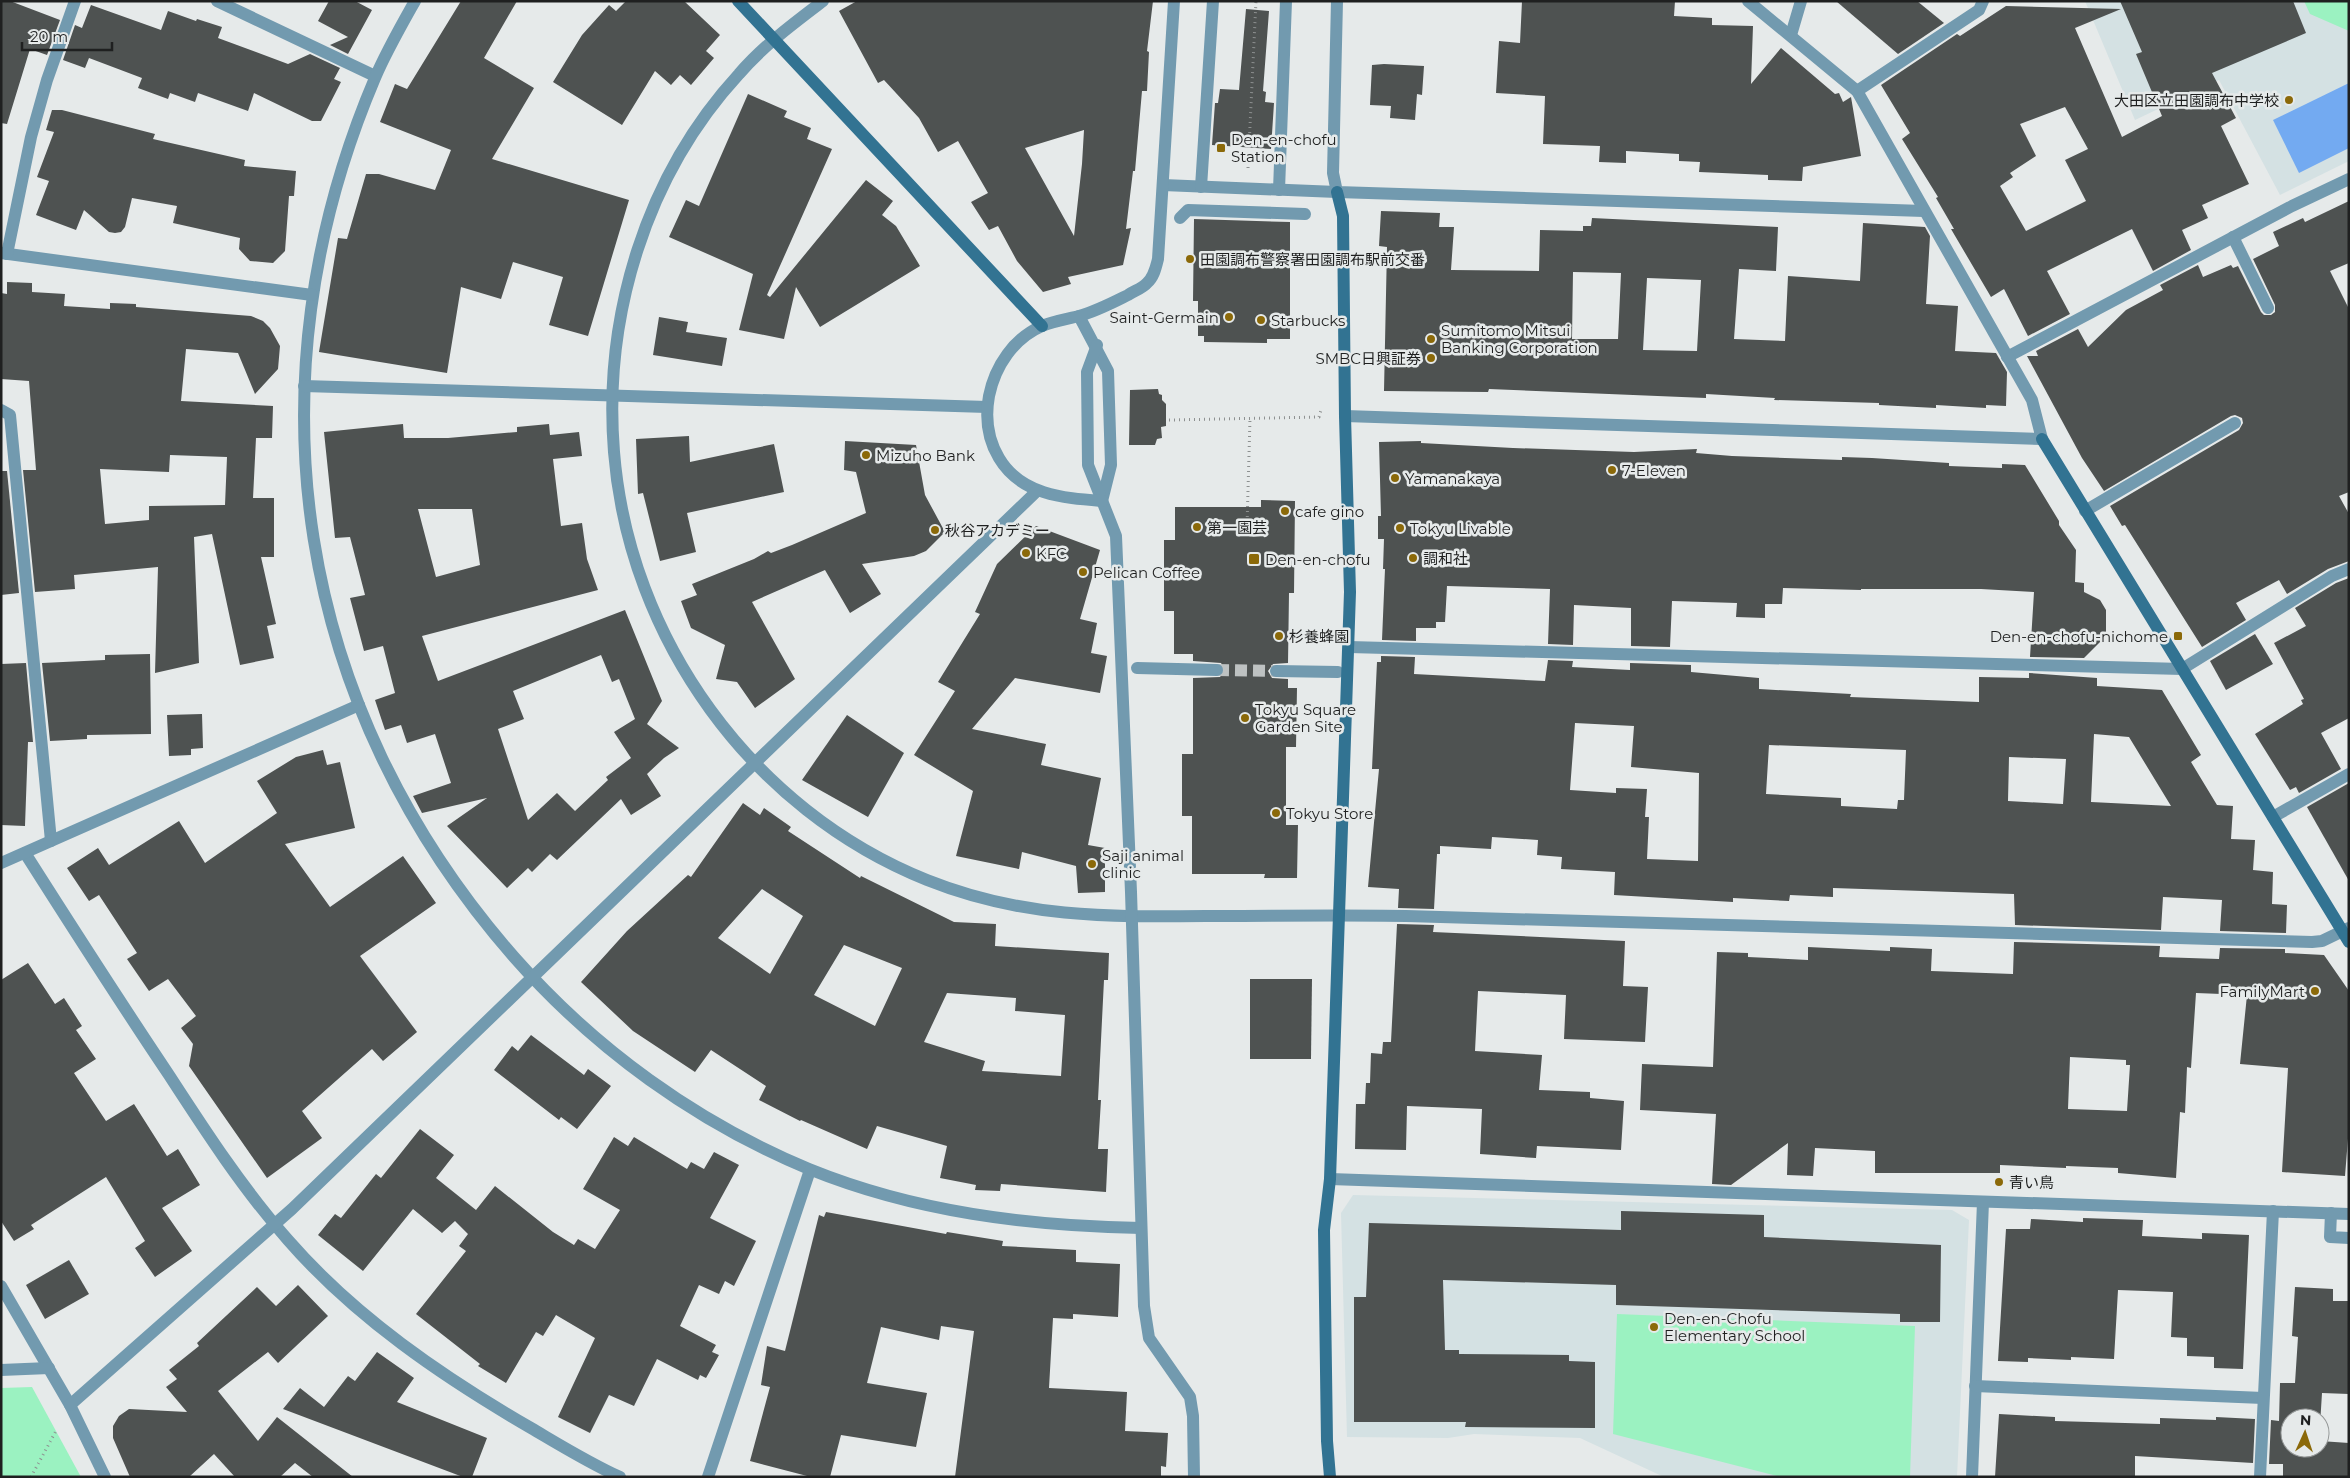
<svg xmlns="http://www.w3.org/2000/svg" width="2350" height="1478" viewBox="0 0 2350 1478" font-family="Montserrat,'Noto Sans JP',sans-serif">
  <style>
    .built { fill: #d4e1e3 }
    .green { fill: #9bf2c1 }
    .water { fill: #73aaf1 }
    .building { fill: #4e5251; fill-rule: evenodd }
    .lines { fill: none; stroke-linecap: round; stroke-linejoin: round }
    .street-tunnel { stroke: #bec2c2; stroke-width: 12; stroke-dasharray: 12 6; stroke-linecap: butt }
    .path { stroke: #8d9090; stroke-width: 3; stroke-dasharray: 1 4; stroke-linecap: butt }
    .lane { stroke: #729aaf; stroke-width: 12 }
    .street { stroke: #729aaf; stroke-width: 12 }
    .secondary { stroke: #327392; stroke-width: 12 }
    .poi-dot { fill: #8b6909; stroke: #e6eaea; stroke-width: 2 }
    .labels { text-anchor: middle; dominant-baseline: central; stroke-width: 5; stroke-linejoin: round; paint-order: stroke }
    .poi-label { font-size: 15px; fill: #1f2020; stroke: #e6eaea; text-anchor: start }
  </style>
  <rect width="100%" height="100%" fill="#e6eaea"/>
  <g class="built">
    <path d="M2085 1H2349V161L2280 195 2219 80 2135 120Z"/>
    <path d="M1353 1195 1952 1210 1969 1220 1957 1477H1664L1580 1438 1474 1434 1448 1438 1347 1437 1341 1213Z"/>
  </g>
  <g class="green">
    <path d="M2304 1H2349V31L2310 14Z"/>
    <path d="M1617 1314 1915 1326 1910 1477H1781L1613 1434Z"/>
    <path d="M32 1387 81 1477H1V1388Z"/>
  </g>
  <path class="water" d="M2349 83V148L2299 173 2273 120Z"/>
  <g class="building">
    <path d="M1 1H10L60 20 47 55 30 49 7 124 1 123Z"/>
    <path d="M329 1H355L372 10 348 54 330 45 348 37 318 21Z"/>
    <path d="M461 1H517L484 58 534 88 492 159 629 200 588 336 549 325 563 277 513 262 501 299 461 287 447 373 319 352 338 238 347 239 366 174H379L435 190 451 150 380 122 395 84 407 89Z"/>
    <path d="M626 1H684L720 35 706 51 714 58 691 85 680 75 671 85 655 71 622 125 553 82 582 35 609 5 616 11Z"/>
    <path d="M857 1H1153L1147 51 1149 52 1147 91H1142L1135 171H1133L1126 229 1131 228 1123 265 1068 277 1071 284 1043 292 1017 261 998 226 989 230 971 202 988 193 958 141 938 152 919 118 884 80 878 83 839 11ZM1084 130 1082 164 1074 236 1025 148Z"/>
    <path d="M1522 1H1675L1674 16 1712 18V25L1753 26 1751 84 1781 48 1835 94 1839 93 1843 102 1851 97 1861 156 1803 167 1802 181 1768 180V175L1699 172 1700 162 1679 161V154L1626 151V163L1599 162 1600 146 1543 144 1545 96 1496 93 1499 41 1520 43Z"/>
    <path d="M1836 1H1917L1944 23 1898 54Z"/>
    <path d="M2120 1H2293L2306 33 2212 73 2236 118 2221 126 2249 184 2202 205 2208 218 2182 230 2191 250 2153 271 2132 229 2047 271 2070 314 2028 336 2004 289 1991 297 1951 229H1954L1936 198 1938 197 1902 139 1910 133 1881 85 1957 34 1960 36 2006 6 2121 9 2075 28 2122 137 2162 116 2136 54 2142 52ZM2065 107 2088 149 2065 160 2086 201 2026 231 2000 186 2013 177 2010 173 2036 156 2020 124Z"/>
    <path d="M91 5 161 30 168 11 196 21 197 19 222 27 218 38 288 64 310 54 340 68 334 79 341 82 321 121H312L254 93 248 111 198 93 195 102 170 93 168 99 138 88 142 78 89 58 85 68 63 60 75 25 82 28Z"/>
    <path d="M1246 9 1269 11 1263 91 1266 92 1265 102 1274 103 1271 149 1212 145 1215 103H1218L1220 89 1239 90Z"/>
    <path d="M1384 64 1424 66 1422 95 1417 94 1415 120 1390 118 1391 106 1370 105 1372 65Z"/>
    <path d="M748 94 787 111 784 117 811 128 807 139 832 149 767 295 770 297 866 180 893 201 882 215 896 226 920 266 820 327 796 287 784 339 739 330 753 274 669 237 686 200 699 206Z"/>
    <path d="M52 110H62L155 134 153 139 245 160 244 166 296 171 294 196H289L285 251 273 263 250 261 239 249 240 238 173 223 177 206 132 198 125 227 121 232 115 233 109 232 84 210 76 230 36 215 49 181 37 177 54 132 46 130Z"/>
    <path d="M2349 201V263L2330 271 2349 309V492L2339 496 2349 514V561L2328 569 2287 594 2279 580 2236 603 2246 620 2202 647 2125 525 2122 526 2110 506 2239 430 2243 423 2242 418 2235 415 2231 416 2104 491 2082 458 2027 356H2038L2036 351 2078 329 2088 347 2126 310 2163 290 2160 285 2198 265 2203 277 2231 265 2233 268 2238 266 2261 312 2264 315H2271L2275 312V305L2253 259 2279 246 2273 232 2303 218 2305 222Z"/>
    <path d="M1381 211 1440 213 1439 227H1454L1451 270 1539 271 1540 230 1583 231V226H1591L1592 218 1778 227 1776 271 1739 269 1734 339 1785 341 1788 276 1860 281 1863 223 1925 227 1930 236 1926 304 1958 306 1955 351 1996 353 2007 372 2006 406 1986 405V408L1936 405V408L1879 405V403L1774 400 1775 398 1706 394V398L1489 389 1488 392 1384 391 1387 247 1379 246ZM1573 272 1621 273 1618 339H1572ZM1647 278 1701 280 1697 351 1643 350Z"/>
    <path d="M1194 219 1290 222V339H1267V343L1204 342V336H1198V301H1193Z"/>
    <path d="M7 282 32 283V292L65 294 64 306 110 309V303L136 304V307L251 316 263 321 270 328 280 346 278 369 255 394 238 353 186 349 181 401 273 406 272 438H256L253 498H274V557H261L276 624 267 626 274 658 240 665 212 534 194 537 199 663 155 673 158 567 74 575 75 589 35 592 23 470H36L29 381 1 379V293L7 294ZM170 455 227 457 225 505 149 506V520L105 524 100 469 169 472Z"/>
    <path d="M659 317 688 322 686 332 727 338 722 366 653 355Z"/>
    <path d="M1158 389 1159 394 1162 395V400L1166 404V426L1161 427 1162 438 1157 439 1155 445H1129L1130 390Z"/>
    <path d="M403 424 404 438H448L517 432V427L549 424 550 435 579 432 582 456 553 459 561 526 582 523 587 559 598 590 422 636 438 681 625 610 662 701 647 724 679 748 664 758 647 774 661 796 631 815 621 799 557 860 550 854 532 872 528 868 507 888 447 826 487 798 422 813 413 796 451 783 435 734 407 743 401 725 385 730 375 700 395 693 383 646 364 651 350 598 365 595 350 537 335 538 324 432ZM418 509H472L480 565 436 577ZM601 655 612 682 619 679 635 719 614 732 631 758 606 777 608 780 575 811 557 793 528 820 498 729 524 719 513 691Z"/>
    <path d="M689 436 690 462 774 444 784 492 687 513 696 552 660 561 643 493 638 494 636 439Z"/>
    <path d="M845 441 916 445 925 495 945 532 926 551 914 556 862 564 881 594 850 613 825 570 752 602 795 679 755 708 737 682 716 679 725 645 691 628 681 601 697 595 692 584 754 559 768 551 771 553 792 545 866 513 856 472 844 470Z"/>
    <path d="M1421 441V443L1513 448 1634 452 1697 449 1696 453 1732 456 1842 460V457L1872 458 1949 463V466L2002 468V464L2025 465 2059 521V525L2076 550 2075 582 2084 583V592L2100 600 2106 610V632L2104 638 2084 658 2030 657 2034 592 1981 589H1861V590L1783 588 1782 604H1765V618L1736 617 1737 603 1672 601 1670 647 1631 646V608L1574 605 1573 645 1548 644 1550 589 1447 586 1445 622H1436V628H1416V641L1382 640 1385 569H1383L1384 539H1378V516H1381L1379 442Z"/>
    <path d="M1 471H7L19 593 1 595Z"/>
    <path d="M1261 500 1295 501 1294 593H1289L1288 663 1273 664 1268 671 1272 678 1288 679V688H1297L1296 747H1286V825H1298L1297 878H1264L1265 874H1192V816H1182V754H1193V678L1220 677 1225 670 1221 663 1193 661V654H1174V611H1164V540H1175V507H1261Z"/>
    <path d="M1036 526 1100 550 1080 619 1097 623 1091 653 1107 656 1100 693 1015 678 972 729 1046 744 1041 765 1101 778 1088 845 1105 848V892L1078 893 1076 866 1022 852 1019 869 956 856 973 791 914 755 955 691 938 682 980 614 975 612 997 564Z"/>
    <path d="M2349 578V718L2321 733 2341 769 2299 793 2296 787 2290 790 2255 734 2303 704 2301 700 2304 699 2274 643 2306 626 2295 608 2336 583Z"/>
    <path d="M2255 634 2273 664 2226 690 2210 661Z"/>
    <path d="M150 654 151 734 87 735V739L50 741 42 663 105 660V655Z"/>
    <path d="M1381 656 1415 657 1414 674 1545 681 1548 660 1573 661 1572 667 1630 670V663L1691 665V672L1759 678V689L1851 694 1850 697 1901 699 1979 702V677L2029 678V673L2097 678V686L2162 690 2201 755 2191 762 2217 805 2233 806 2231 839 2255 840 2253 870 2273 872 2272 904 2287 905 2286 933 2220 931 2222 900 2163 897 2161 930 2015 925 2014 894 1833 888V897L1790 895 1789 901 1733 898V902L1614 895 1615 872 1561 869 1562 857 1537 855 1538 840 1492 837 1491 849 1440 846V854H1437L1434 909 1398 908 1399 889 1368 887 1379 769H1372L1377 662H1381ZM1575 723 1634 726 1631 767 1699 773 1698 861 1647 859 1649 817H1645L1647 789 1616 788V793L1570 790ZM2094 734 2129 737 2171 806 2091 802ZM1769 745 1906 750 1904 800H1898L1897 809 1841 806V798L1766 794ZM2009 757 2066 759 2063 804 2008 801Z"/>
    <path d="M26 663 33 742H28L25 826 1 825V664Z"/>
    <path d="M202 714 203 748 191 749V755L169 756 167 715Z"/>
    <path d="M847 715 904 753 868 817 802 780Z"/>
    <path d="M323 750 327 765 340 762 355 828 285 844 330 907 403 856 436 903 360 956 417 1032 383 1061 372 1049 302 1111 322 1138 267 1178 189 1066 193 1044 181 1028 196 1016 168 979 149 991 127 959 137 953 99 895 89 901 67 868 98 848 109 865 179 821 205 863 277 813 257 781 296 757Z"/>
    <path d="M2349 783V881L2307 807Z"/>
    <path d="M743 803 760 815 764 808 791 827 788 831 860 878 861 876 954 922 996 924 995 946 1109 953 1108 980H1104L1098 1100H1101L1098 1149H1108L1106 1192 1001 1184 1000 1191 975 1190 976 1185 940 1178 947 1146 877 1126 867 1149 801 1120 800 1121 759 1100 766 1086 711 1050 695 1072 633 1031 581 982 627 931 688 875 691 877ZM762 889 803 916 770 974 718 938ZM844 945 902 968 875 1026 814 995ZM947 993 1016 998 1015 1011 1065 1015 1061 1076 982 1071 985 1061 924 1042Z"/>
    <path d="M1397 924 1434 925 1433 932 1625 941 1623 986 1648 987 1645 1042 1564 1039 1566 995 1478 991 1475 1051 1542 1055 1539 1090 1590 1092V1098L1624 1101 1621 1150 1537 1146 1536 1158 1480 1154 1482 1109 1407 1106 1406 1150 1355 1149 1356 1104H1365L1366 1083H1370L1371 1053 1382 1054 1383 1042H1391Z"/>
    <path d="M2014 942 2160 946 2159 957 2219 959 2220 948 2285 949V953L2324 955 2349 991V1126L2345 1176 2282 1172 2288 1068 2240 1064 2247 995 2196 993 2191 1068 2187 1067 2185 1113 2180 1112 2176 1178 2118 1173V1168L2066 1166V1168L2000 1165V1173H1875V1151L1815 1148 1813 1176 1787 1175 1788 1143 1731 1185 1712 1184 1716 1114 1640 1110 1642 1064 1713 1067 1717 952 1748 953V957L1808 960V947L1890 951V947L1932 949 1931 971 2013 974ZM2070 1057 2126 1060V1065H2130L2127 1111 2068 1109Z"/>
    <path d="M28 963 55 1004 64 998 82 1026 76 1030 96 1059 74 1073 106 1121 134 1104 167 1156 178 1149 200 1185 162 1208 192 1251 155 1277 135 1248 145 1241 106 1177 31 1225 34 1229 14 1241 1 1221V980Z"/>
    <path d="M1250 979H1312L1311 1059H1250Z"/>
    <path d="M531 1035 584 1075 588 1069 611 1086 577 1129 561 1117 559 1120 494 1070 512 1046 518 1051Z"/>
    <path d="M420 1129 454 1155 436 1178 476 1210 495 1186 553 1232 574 1245 578 1239 595 1249 620 1210 583 1189 614 1137 628 1146 634 1137 687 1169 691 1162 704 1169 714 1152 739 1165 710 1218 756 1241 734 1286 725 1281 719 1294 699 1285 680 1326 716 1345 712 1352 719 1355 706 1378 700 1375 698 1380 657 1359 634 1406 609 1395 590 1433 558 1417 595 1338 556 1315 543 1336 536 1332 506 1383 478 1366 480 1364 416 1314 466 1251 459 1246 468 1234 455 1221 442 1233 413 1209 363 1271 318 1235 335 1214 341 1218 376 1174 381 1178Z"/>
    <path d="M1621 1211 1764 1215V1237L1941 1245 1940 1322H1900V1314L1616 1305V1285L1443 1280 1445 1350H1459V1354L1569 1355V1361L1595 1362V1428L1465 1427 1466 1422H1354V1297H1366L1369 1223 1621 1230Z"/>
    <path d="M826 1212 946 1234 947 1232 1003 1241 1002 1246 1076 1250V1262L1120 1264 1118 1317 1073 1314V1319L1053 1318 1049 1388 1127 1392 1125 1431 1168 1433 1166 1467 1161 1466V1477H955L974 1331 941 1326 939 1340 881 1327 867 1383 927 1393 916 1447 841 1435 830 1477H811L750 1461 770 1387 761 1385 767 1346 785 1351 819 1215 824 1217Z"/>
    <path d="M2083 1218 2143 1220 2142 1236 2202 1239V1233L2249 1235 2243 1369 2214 1368V1357L2187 1356V1338L2171 1337 2173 1292 2118 1290 2114 1359 2071 1357V1360L2028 1358V1362L1998 1361 2006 1229H2030L2031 1219 2083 1222Z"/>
    <path d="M69 1260 89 1294 45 1319 26 1285Z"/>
    <path d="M298 1285 328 1316 278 1363 268 1352 218 1391 258 1441 277 1417 353 1477H313L295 1463 280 1477H235L214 1454 189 1477H130L113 1438V1426L119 1416 129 1409 187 1412 166 1387 177 1379 169 1370 199 1346 197 1343 257 1287 276 1306Z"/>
    <path d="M2295 1287 2333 1289V1301H2349V1394L2322 1393 2320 1425V1418H2290V1448H2320V1441L2349 1443V1477H2283V1464H2269L2271 1420 2279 1421 2280 1383H2295L2298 1337 2292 1336Z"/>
    <path d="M377 1352 414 1378 397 1402 487 1438 472 1477H463L283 1409 300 1388 324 1407 348 1376 355 1381Z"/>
    <path d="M1999 1414 2055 1417V1421L2160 1424V1418L2216 1420V1417L2255 1419 2253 1463 2135 1456V1477H1995Z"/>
  </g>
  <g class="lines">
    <path class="street-tunnel" d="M1217 670 1276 671"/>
    <g class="path">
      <path d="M1248 168 1256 1"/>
      <path d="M1169 420 1319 417 1321 410"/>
      <path d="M1247 527 1250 418"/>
      <path d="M31 1477 57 1429"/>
    </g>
    <g class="lane">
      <path d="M1857 91 1979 10 1983 1"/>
      <path d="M1163 185 1337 192"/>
      <path d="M1201 187 1213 1"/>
      <path d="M1279 190 1286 1"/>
      <path d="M2233 237 2268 308"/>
      <path d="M2085 511 2235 423"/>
      <path d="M2273 817 2349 774"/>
      <path d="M2331 1213 2330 1237 2349 1238"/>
      <path d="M1972 1477 1983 1202"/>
    </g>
    <g class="street">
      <path d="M217 1 375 76"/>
      <path d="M415 1C401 26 386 52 375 78 245 384 295 707 514 957 595 1049 696 1122 809 1169 915 1212 1028 1226 1141 1228"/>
      <path d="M823 1C794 23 763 46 739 74 646 175 603 316 614 452 629 639 752 810 927 880 1022 918 1107 917 1207 916 1274 916 1340 915 1406 916 1708 923 2010 934 2312 942L2322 941 2349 928"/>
      <path d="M1337 1 1333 173 1337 192 1924 211"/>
      <path d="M1791 35 1801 1"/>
      <path d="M1180 218 1188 210 1305 214"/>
      <path d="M1 253 312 295"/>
      <path d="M7 254 31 137 47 80 75 1"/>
      <path d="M1079 316 1108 371 1111 465 1102 501"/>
      <path d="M1097 345 1087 372 1088 465 1116 536 1131 892 1144 1306 1149 1338 1190 1397 1193 1416 1194 1477"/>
      <path d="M2007 357 2292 206 2349 179"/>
      <path d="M304 386 987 407"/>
      <path d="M1 410 10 415 51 841"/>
      <path d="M1345 416 2042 439 2032 400 1857 91 1748 1"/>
      <path d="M1102 501C1063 498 1021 495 999 458 987 438 985 418 989 396 995 366 1014 338 1042 326 1054 321 1067 319 1079 316 1097 311 1112 303 1128 295 1134 291 1143 288 1147 283 1154 277 1156 267 1158 259L1174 1"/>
      <path d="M1349 647 2182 669 2332 576 2349 569"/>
      <path d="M1137 668 1217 670"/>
      <path d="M1276 671 1338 672"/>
      <path d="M25 853C72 927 120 1002 169 1075 206 1132 243 1189 288 1240 355 1317 443 1377 531 1428 560 1445 589 1463 620 1477"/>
      <path d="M1 863 359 705"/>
      <path d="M1330 1179 2349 1214"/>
      <path d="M1 1286 70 1405 105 1477"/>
      <path d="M1 1370 49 1368"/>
      <path d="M1975 1386 2263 1398"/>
      <path d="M70 1405 292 1209 1037 491"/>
      <path d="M708 1477 810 1170"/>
      <path d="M2260 1477 2273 1211"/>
    </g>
    <g class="secondary">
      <path d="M738 1 1042 326"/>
      <path d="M2042 439 2349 942"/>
      <path d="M1330 1477 1327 1441 1324 1230 1330 1179 1350 592 1345 416 1343 216 1337 192"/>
    </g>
  </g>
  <g class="poi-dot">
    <circle cx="2289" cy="100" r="5"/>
    <rect x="1216" y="143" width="10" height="10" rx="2.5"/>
    <circle cx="1190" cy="259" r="5"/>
    <circle cx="1229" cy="317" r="5"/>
    <circle cx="1261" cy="320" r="5"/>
    <circle cx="1431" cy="339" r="5"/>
    <circle cx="1431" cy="358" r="5"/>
    <circle cx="866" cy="455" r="5"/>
    <circle cx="1612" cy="470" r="5"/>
    <circle cx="1395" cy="478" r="5"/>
    <circle cx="1285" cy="511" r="5"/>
    <circle cx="1197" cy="527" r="5"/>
    <circle cx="1400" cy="528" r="5"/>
    <circle cx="935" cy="530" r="5"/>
    <circle cx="1026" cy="553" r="5"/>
    <circle cx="1413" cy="558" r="5"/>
    <rect x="1248" y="553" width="12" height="12" rx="2.5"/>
    <circle cx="1083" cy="572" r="5"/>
    <circle cx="1279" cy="636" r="5"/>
    <rect x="2173" y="631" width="10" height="10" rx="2.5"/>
    <circle cx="1245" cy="718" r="5"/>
    <circle cx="1276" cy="813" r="5"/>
    <circle cx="1092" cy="864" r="5"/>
    <circle cx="2315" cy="991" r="5"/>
    <circle cx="1999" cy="1182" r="5"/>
    <circle cx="1654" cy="1327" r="5"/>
  </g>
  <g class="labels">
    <g class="poi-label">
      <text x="2279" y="100" text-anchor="end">大田区立田園調布中学校</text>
      <text x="1231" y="139">Den-en-chofu<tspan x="1231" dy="17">Station</tspan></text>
      <text x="1200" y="259">田園調布警察署田園調布駅前交番</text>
      <text x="1219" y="317" text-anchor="end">Saint-Germain</text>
      <text x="1271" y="320">Starbucks</text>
      <text x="1441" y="330">Sumitomo Mitsui<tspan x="1441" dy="17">Banking Corporation</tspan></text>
      <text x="1421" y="358" text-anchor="end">SMBC日興証券</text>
      <text x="876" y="455">Mizuho Bank</text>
      <text x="1622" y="470">7-Eleven</text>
      <text x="1405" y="478">Yamanakaya</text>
      <text x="1295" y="511">cafe gino</text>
      <text x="1207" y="527">第一園芸</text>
      <text x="1410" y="528">Tokyu Livable</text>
      <text x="945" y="530">秋谷アカデミー</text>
      <text x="1036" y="553">KFC</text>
      <text x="1423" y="558">調和社</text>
      <text x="1265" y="559">Den-en-chofu</text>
      <text x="1093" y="572">Pelican Coffee</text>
      <text x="1289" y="636">杉養蜂園</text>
      <text x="2168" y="636" text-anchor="end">Den-en-chofu-nichome</text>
      <text x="1255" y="709">Tokyu Square<tspan x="1255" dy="17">Garden Site</tspan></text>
      <text x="1286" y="813">Tokyu Store</text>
      <text x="1102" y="855">Saji animal<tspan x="1102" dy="17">clinic</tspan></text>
      <text x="2305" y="991" text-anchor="end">FamilyMart</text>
      <text x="2009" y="1182">青い鳥</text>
      <text x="1664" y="1318">Den-en-Chofu<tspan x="1664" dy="17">Elementary School</tspan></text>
    </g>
  </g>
  <rect width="2350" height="1478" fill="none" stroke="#1f2020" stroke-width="5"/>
  <g transform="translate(2305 1433) rotate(3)"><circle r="24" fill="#e6eaea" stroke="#969999"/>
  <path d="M0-4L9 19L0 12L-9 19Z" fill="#8b6909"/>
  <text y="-8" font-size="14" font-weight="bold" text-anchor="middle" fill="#1f2020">N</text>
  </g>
  <path d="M22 42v8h90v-8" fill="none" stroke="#1f2020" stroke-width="2.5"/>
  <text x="30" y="42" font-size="15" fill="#1f2020" stroke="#e6eaea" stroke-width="4" paint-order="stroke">20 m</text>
</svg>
